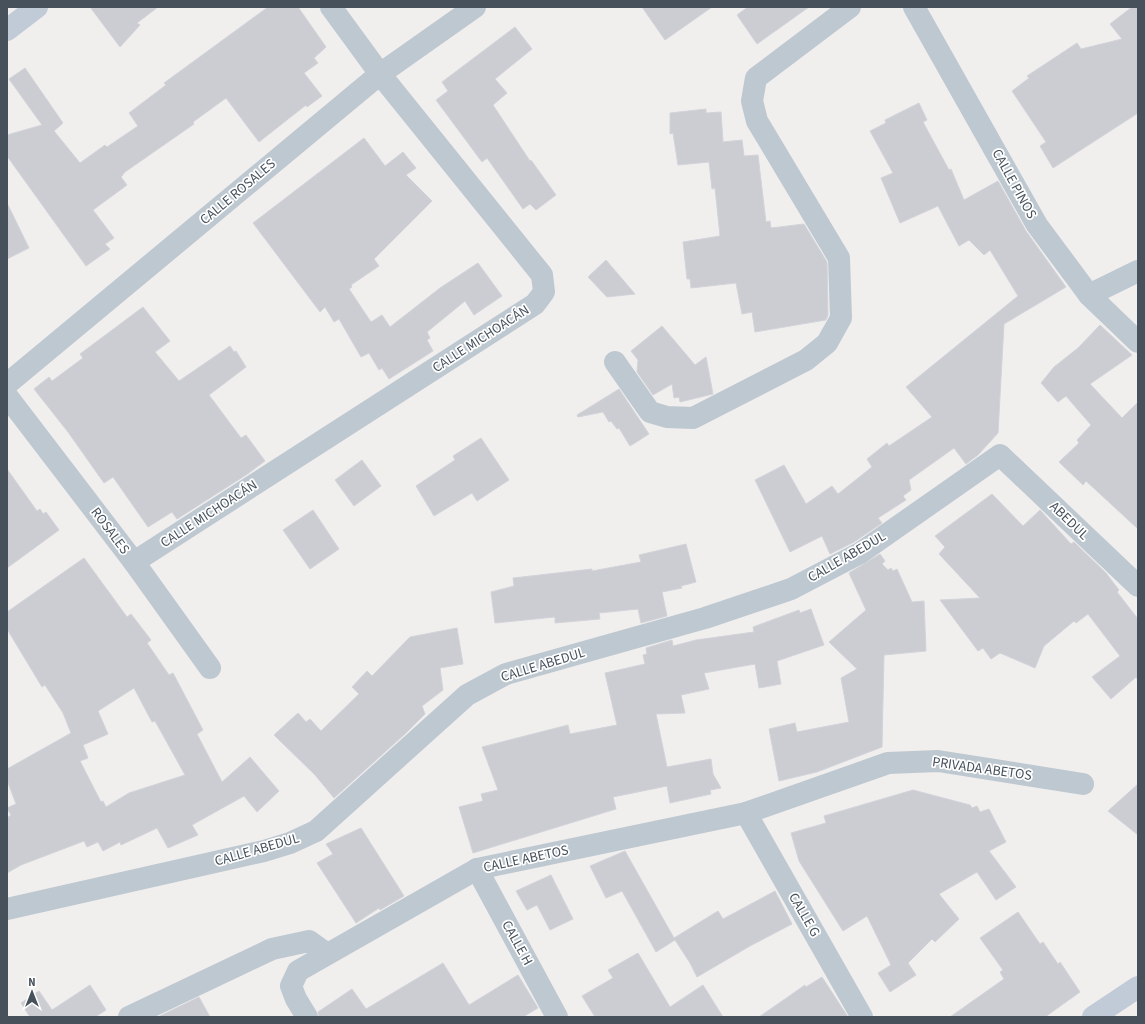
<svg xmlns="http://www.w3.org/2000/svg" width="1145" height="1024" viewBox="0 0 1145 1024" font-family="'Source Sans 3',sans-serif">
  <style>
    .building { fill: #cbcdd3; stroke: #d2d4da; fill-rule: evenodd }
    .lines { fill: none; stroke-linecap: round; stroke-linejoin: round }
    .street { stroke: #bec8d0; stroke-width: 22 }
    .secondary { stroke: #c0cbd7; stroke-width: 22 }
    .labels { text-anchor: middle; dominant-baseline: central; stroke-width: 3.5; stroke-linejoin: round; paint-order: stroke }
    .street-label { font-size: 14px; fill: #46515c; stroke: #fff }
  </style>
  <rect width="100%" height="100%" fill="#f1eeee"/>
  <g class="building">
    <path d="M90 7H158L137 23 140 25 120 47Z"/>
    <path d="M268 7H298L326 47 314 58 318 63 304 73 322 96 307 107 306 105 259 142 226 98 193 122 194 124 125 172 121 177 127 185 93 210 114 238 105 244 110 249 86 266 7 156V135L42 125 9 79 25 68 63 123 54 131 80 163 105 145 107 147 138 126 129 113 166 85 164 83Z"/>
    <path d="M642 7H712L665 40Z"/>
    <path d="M748 7H809L757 44 737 15Z"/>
    <path d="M1132 7H1138V113L1053 168 1040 146 1046 142 1012 91 1029 78 1027 76 1077 43 1081 49 1122 39 1110 24Z"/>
    <path d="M515 27 532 49 495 79 507 93 493 105 530 161 531 160 556 195 536 210 530 204 523 209 487 158 482 162 436 100 448 91 442 82Z"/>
    <path d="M919 103 927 120 923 122 949 170 951 169 964 200 998 181 1026 231 1066 287 1004 324 998 433 978 455 966 464 954 448 909 480 911 490 903 496 906 500 878 518 882 523 854 542 830 554 822 536 790 552 755 480 784 465 806 504 832 486 838 494 872 467 867 459 887 443 889 446 932 417 906 387 1018 296 990 250 984 255 969 240 959 246 938 206 900 223 881 178 893 173 870 131 886 123 885 120Z"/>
    <path d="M706 109V113L721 112 723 142 742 140 744 156 758 155 766 222 770 221 771 228 804 224 827 262 828 315 826 320 755 332 752 312 742 314 736 283 691 288 690 279H687L683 242 720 236 715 188 712 189 709 162 678 165 673 133 670 134V113Z"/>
    <path d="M364 138 385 166 403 152 416 168 406 175 432 201 374 259 379 266 351 285 352 287 349 289 371 322 382 315 390 327 440 288 478 263 502 296 474 315 465 301 427 332 430 338 427 340 433 351 389 379 382 368 379 370 369 353 361 357 339 319 334 322 325 307 320 312 253 223Z"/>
    <path d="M7 203 29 248 7 259Z"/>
    <path d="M606 260 635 294 607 297 588 277Z"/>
    <path d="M143 307 170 341 155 352 179 381 230 346 234 352 236 351 246 367 209 395 241 438 246 435 265 461 246 475 177 519 172 512 148 527 113 477 104 483 68 432 34 389 49 377 52 381 83 358 80 354Z"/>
    <path d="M1100 325 1132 355 1090 384 1122 418 1138 402V529L1086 481 1083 485 1059 462 1079 443 1077 440 1091 425 1066 396 1058 402 1041 383 1054 367 1078 348Z"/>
    <path d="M662 326 695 365 706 357 713 394 680 402 679 397 674 398 672 384 653 395 637 372 638 360 631 351Z"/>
    <path d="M619 389 649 434 630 446 619 428 617 429 611 421 609 422 603 412 578 417 577 415Z"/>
    <path d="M481 438 509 480 477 501 472 493 434 516 416 486 455 460 453 456Z"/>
    <path d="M362 460 381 486 354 506 335 480Z"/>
    <path d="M7 469 37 511 40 509 43 514 46 512 59 530 7 568Z"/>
    <path d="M992 494 1023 526 1040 510 1071 544 1074 542 1106 573 1119 590 1117 592 1138 619V680L1136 677 1111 699 1092 677 1120 656 1088 614 1076 623 1074 621 1044 646 1035 668 1000 653 991 659 983 648 978 651 940 600 980 598 939 554 945 547 935 536Z"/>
    <path d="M313 510 339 549 310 569 283 530Z"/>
    <path d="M686 544 696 582 681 586 682 588 662 592 667 616 641 623 638 609 599 613 600 619 555 623V617L495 623 491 592 514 586 513 578 592 569V571L641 562 639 555Z"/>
    <path d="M880 554 885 561 882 564 888 570 891 568 893 571 897 569 912 602 924 601 926 651 884 655 882 747 817 772 779 781 769 729 795 723 797 732 849 722 841 678 857 669 829 642 866 610 849 573Z"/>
    <path d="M84 558 127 617 131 614 151 640 147 643 169 675 173 673 203 730 197 734 222 782 250 757 279 791 257 812 244 796 192 825 198 835 168 848 157 828 121 845 120 842 103 851 98 842 87 847 84 841 21 865 7 873V818L11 815 7 808 16 804 7 780V769L71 733 63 713 45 685 42 687 7 629V612ZM134 688 152 722 155 721 185 775 129 793 106 807 103 801 101 802 80 761 88 758 83 745 108 734 98 711Z"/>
    <path d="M811 609 824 645 777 661 781 684 759 688 755 664 704 673 709 689 681 695 685 713 656 714 667 767 711 759 713 774 721 788 710 790 711 794 670 803 667 786 613 797 616 809 473 853 459 807 483 801 481 794 498 790 482 747 568 725 570 734 617 725 605 673 645 664 643 655 647 654 646 648 672 640 673 646 696 640 754 632 753 627 799 610 800 613Z"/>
    <path d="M457 628 463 664 440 668 443 690 422 706 425 714 406 733 334 798 315 775 274 735 298 713 306 722 310 719 321 731 359 694 352 687 367 671 372 676 410 637Z"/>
    <path d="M1138 784V835L1108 811Z"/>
    <path d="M913 790 970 805 972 808 977 806 980 812 989 809 1006 842 989 851 1016 887 996 900 977 872 939 894 959 919 935 942 932 939 908 963 916 975 890 992 878 973 891 965 867 916 843 931 799 861 791 833 826 823 824 816Z"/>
    <path d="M361 828 404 896 380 910 379 908 356 923 317 863 333 854 326 844Z"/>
    <path d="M625 851 674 938 718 911 723 919 775 891 792 924 750 946 697 977 690 963 675 940 656 952 622 891 606 898 590 866Z"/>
    <path d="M551 875 573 919 550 930 537 905 527 910 516 891Z"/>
    <path d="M1018 912 1040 944 1043 942 1058 964 1060 962 1080 992 1045 1017H950L1004 979 1000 972 1003 970 980 938Z"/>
    <path d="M638 953 670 1007 703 985 723 1017H595L582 996 613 978 608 970Z"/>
    <path d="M443 963 469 1005 518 975 538 1008 523 1017H319L318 1012 352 989 366 1009Z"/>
    <path d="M822 977 848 1017H759L805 985 806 987Z"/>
    <path d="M90 985 106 1010 95 1017H30L21 1003 39 991 52 1010Z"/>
    <path d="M199 997 210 1017H158Z"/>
  </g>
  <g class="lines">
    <g class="street">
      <path d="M914 7 1037 225 1089 295 1138 342"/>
      <path d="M1089 295 1138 271"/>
      <path d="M615 362 650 412 667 417 693 418 806 360 827 343 841 318 839 258 757 121 752 101 756 78 850 7"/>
      <path d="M7 384 380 74 475 7"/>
      <path d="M7 396 134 562 210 668"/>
      <path d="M134 562 535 304 544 292 542 275 380 74 331 7"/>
      <path d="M746 813 862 1017"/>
      <path d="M477 869 557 1017"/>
      <path d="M7 909 264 851 290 843 316 831 467 695 506 674 705 618 791 589 860 553 1000 455 1138 586"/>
      <path d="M129 1017 272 949 309 941 327 954"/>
      <path d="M307 1017 296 999 291 986 298 971 477 869 746 813 888 763 938 761 1083 784"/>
    </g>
    <g class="secondary">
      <path d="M7 30 37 7"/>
      <path d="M1093 1017 1138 987"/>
    </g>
  </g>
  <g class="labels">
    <g class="street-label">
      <text transform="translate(1014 184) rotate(61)">CALLE PINOS</text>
      <text transform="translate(238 192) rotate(-40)">CALLE ROSALES</text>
      <text transform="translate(481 339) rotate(-33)">CALLE MICHOACÁN</text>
      <text transform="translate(209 514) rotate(-33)">CALLE MICHOACÁN</text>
      <text transform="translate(1069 521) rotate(44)">ABEDUL</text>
      <text transform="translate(110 531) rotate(53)">ROSALES</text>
      <text transform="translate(847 557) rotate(-30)">CALLE ABEDUL</text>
      <text transform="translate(543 665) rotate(-17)">CALLE ABEDUL</text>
      <text transform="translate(982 769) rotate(8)">PRIVADA ABETOS</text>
      <text transform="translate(257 850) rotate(-16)">CALLE ABEDUL</text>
      <text transform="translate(526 859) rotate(-12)">CALLE ABETOS</text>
      <text transform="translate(804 915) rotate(60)">CALLE G</text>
      <text transform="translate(517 943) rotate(61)">CALLE H</text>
    </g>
  </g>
  <rect width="1145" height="1024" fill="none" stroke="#46515c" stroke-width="16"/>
  <g transform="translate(32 992)" stroke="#ffffff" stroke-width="3" paint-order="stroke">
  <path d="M0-3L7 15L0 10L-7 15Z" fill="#46515c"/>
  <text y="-6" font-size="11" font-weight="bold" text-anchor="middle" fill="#46515c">N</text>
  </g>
</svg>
